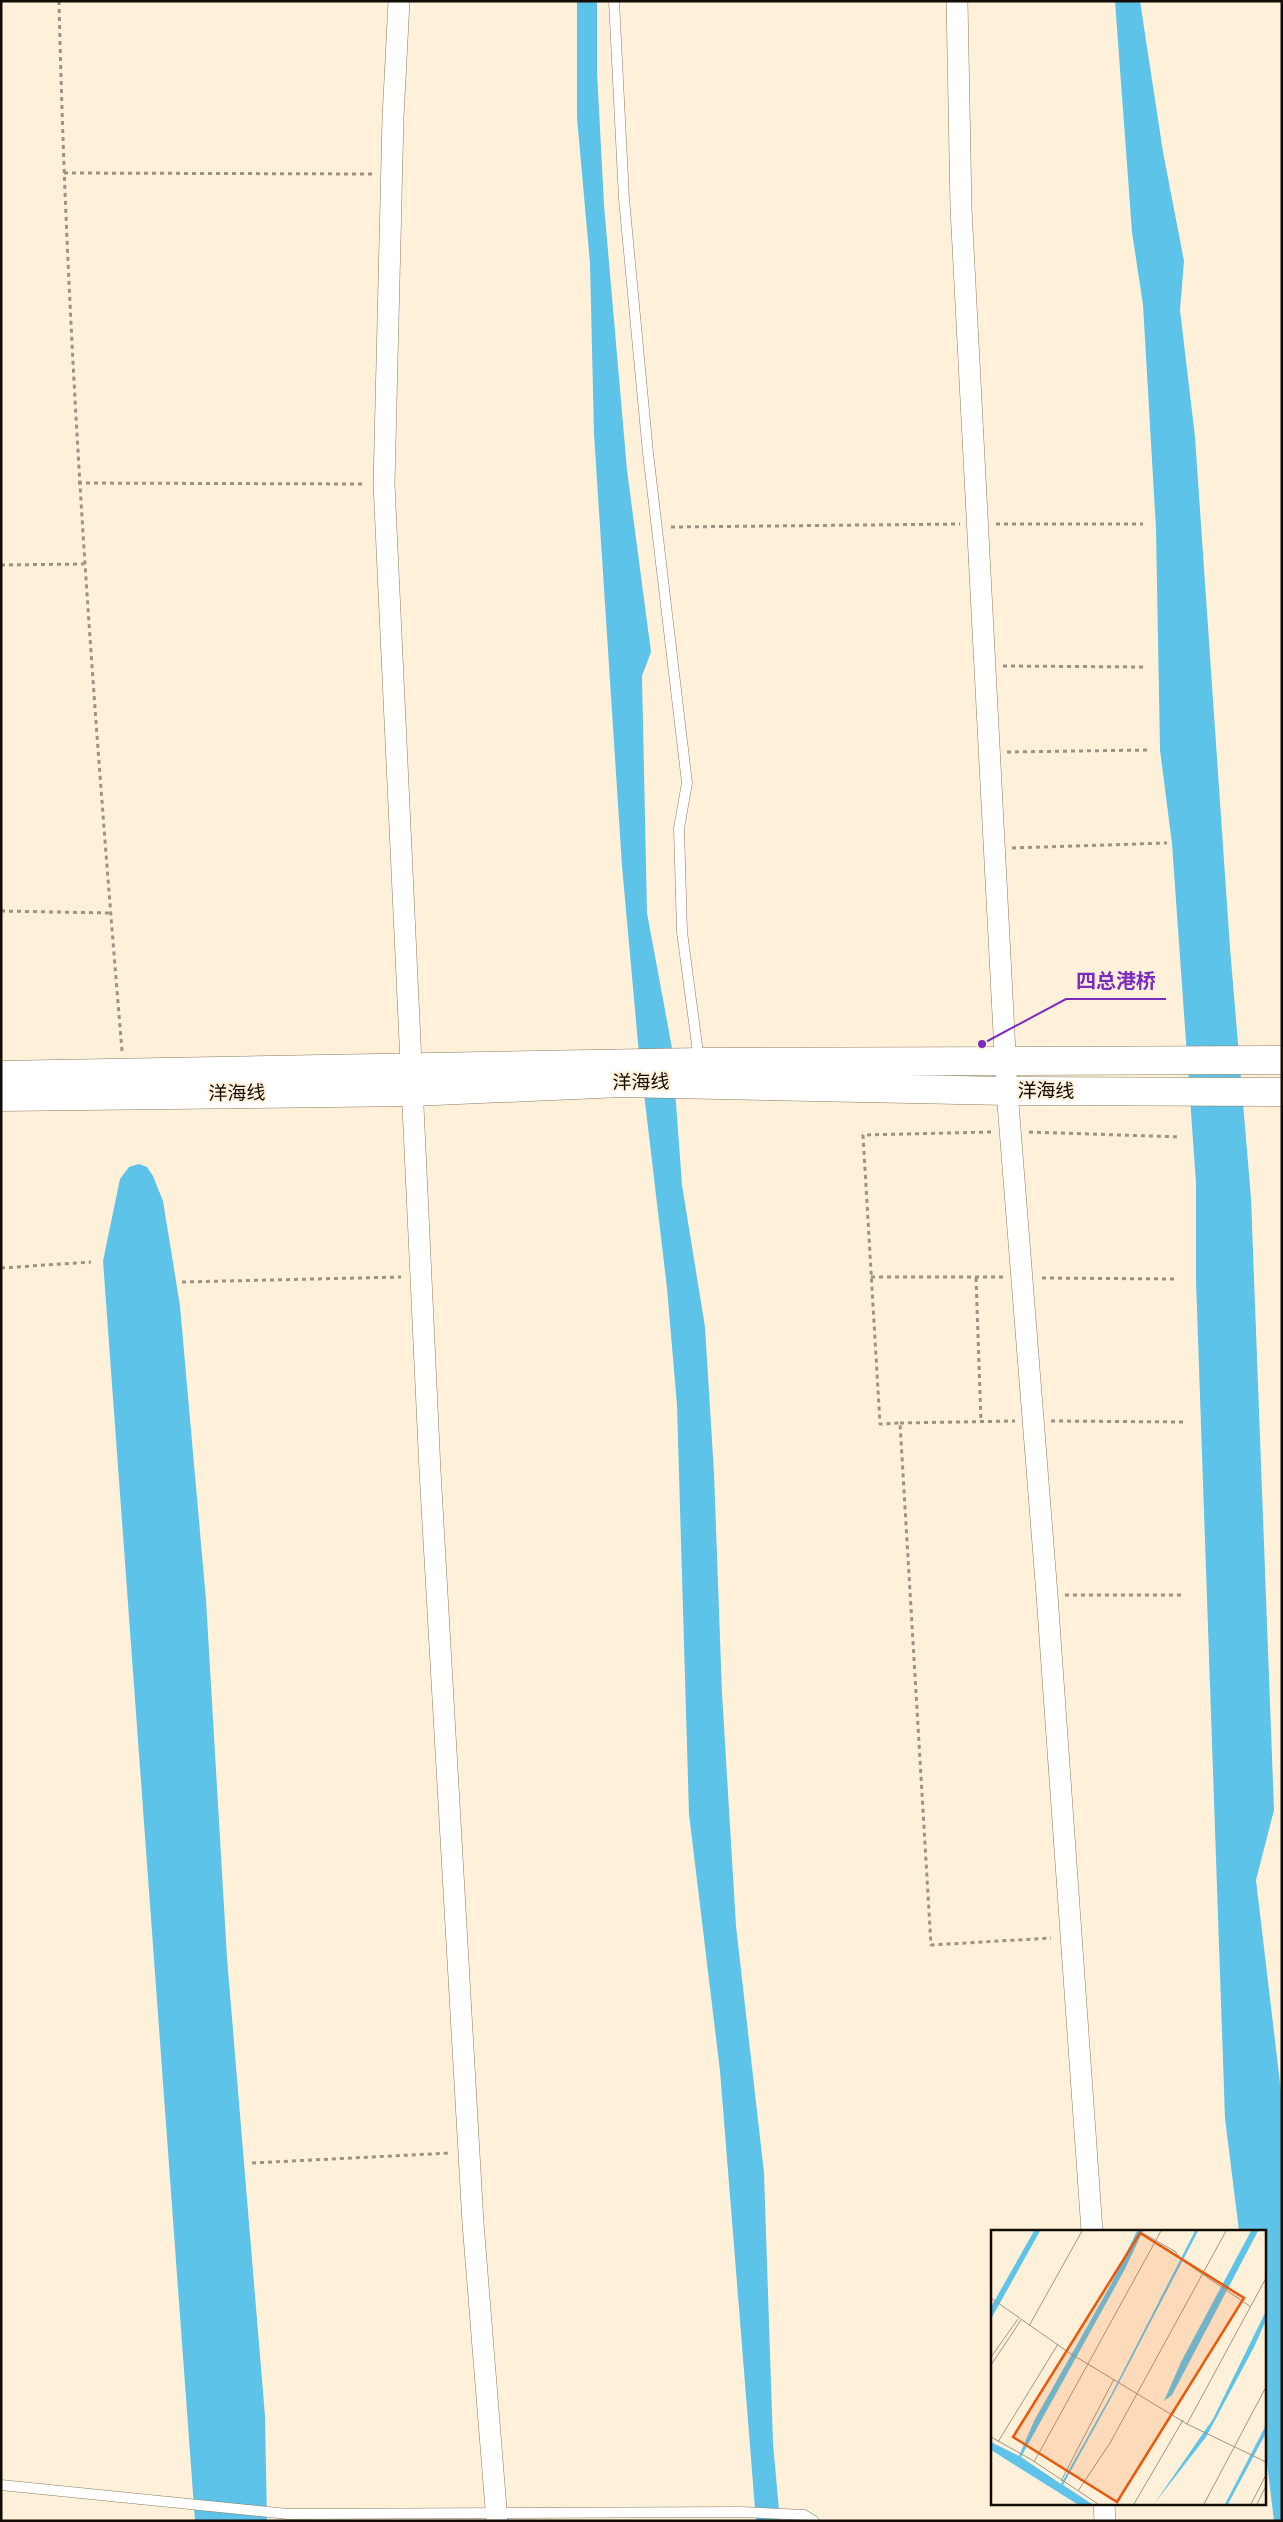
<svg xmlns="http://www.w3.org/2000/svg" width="1283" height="2522" viewBox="0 0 1283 2522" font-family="'Sofia Sans Condensed','Noto Sans SC',sans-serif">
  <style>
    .water { fill: #5ec3e9 }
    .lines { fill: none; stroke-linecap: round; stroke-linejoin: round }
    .service-casing { stroke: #8b7c61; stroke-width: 11 }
    .minor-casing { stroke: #8b7c61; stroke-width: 22 }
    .secondary-casing { stroke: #8b7c61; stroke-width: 29 }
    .path { stroke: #9e9382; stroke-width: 3; stroke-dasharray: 4 4; stroke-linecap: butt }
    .service { stroke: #fff; stroke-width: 10 }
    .minor { stroke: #fff; stroke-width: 21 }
    .secondary { stroke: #fff; stroke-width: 28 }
    .labels { text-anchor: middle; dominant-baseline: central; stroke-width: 4; stroke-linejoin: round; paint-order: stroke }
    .street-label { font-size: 19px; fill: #120c04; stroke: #fff1d9 }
    .inset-road { fill: none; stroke: #a09584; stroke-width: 1 }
    .view { fill: #e8590c; fill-opacity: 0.15; stroke: #e8590c; stroke-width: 2.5 }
    .inset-edge { fill: none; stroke: #120c04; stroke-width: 2.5 }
    .leader { fill: none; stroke: #7b2cbf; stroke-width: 2 }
    .callout-dot { fill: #7b2cbf; stroke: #fff1d9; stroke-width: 2 }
    .callout-label { font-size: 20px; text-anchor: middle; font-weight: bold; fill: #7b2cbf; stroke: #fff1d9; stroke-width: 4; stroke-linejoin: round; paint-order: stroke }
  </style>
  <rect width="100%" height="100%" fill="#fff1d9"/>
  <g class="water">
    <path d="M577 1H597V71L604 205 627 470 651 652 642 676 647 913 672 1048 682 1185 705 1327 714 1473 722 1693 736 1926 764 2173 773 2443 780 2521H756L720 2071 689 1814 677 1405 667 1288 638 1043 622 866 594 434 590 263 577 118Z"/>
    <path d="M1115 1H1140L1163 152 1184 261 1180 310 1195 437 1230 948 1251 1198 1274 1810 1256 1880 1282 2100V2521H1274L1264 2439V2231H1239L1225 2118 1196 1281V1183L1172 844 1160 750 1156 529 1143 305 1132 232Z"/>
    <path d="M139 1164 147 1167 153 1176 163 1201 180 1306 206 1600 227 1958 265 2416 267 2521H195L103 1261 120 1179 129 1167Z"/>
  </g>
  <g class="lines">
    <g class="service-casing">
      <g id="service">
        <path d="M614 1 624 199 648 453 687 783 679 828 682 932 699 1060"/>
        <path d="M1 2485 288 2514 742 2512 804 2515 814 2521"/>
      </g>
    </g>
    <g class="minor-casing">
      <g id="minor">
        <path d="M399 1 393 118 384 484 430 1471 473 2223 497 2521"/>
        <path d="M957 1 961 208 1007 1091 1047 1595 1092 2231"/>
        <path d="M1104 2503 1105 2521"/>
      </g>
    </g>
    <g class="secondary-casing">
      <g id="secondary">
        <path d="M1 1075 699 1062 1282 1060"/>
        <path d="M1 1097 413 1092 622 1083 1007 1091 1282 1092"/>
      </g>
    </g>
    <g class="path">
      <path d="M59 1C67 352 93 702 122 1051"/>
      <path d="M64 173 373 174"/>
      <path d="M78 483 365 484"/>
      <path d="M996 524H1143"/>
      <path d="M671 527 960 524"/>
      <path d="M1 565 84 564"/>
      <path d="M1003 666 1146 667"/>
      <path d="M1007 752 1149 750"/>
      <path d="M1012 848 1167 843"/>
      <path d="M1 911 110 913"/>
      <path d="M991 1132 863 1135 880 1424 900 1423 931 1945 1051 1938"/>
      <path d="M1029 1132 1181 1137"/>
      <path d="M1 1268 91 1262"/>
      <path d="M871 1277H1003"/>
      <path d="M976 1278 981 1422"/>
      <path d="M1042 1278 1175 1279"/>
      <path d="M182 1282 401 1277"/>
      <path d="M1051 1421 1185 1422"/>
      <path d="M900 1423 1015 1421"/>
      <path d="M1065 1595H1182"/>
      <path d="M252 2163 451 2153"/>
    </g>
    <use href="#service" class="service"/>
    <use href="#minor" class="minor"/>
    <use href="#secondary" class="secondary"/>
  </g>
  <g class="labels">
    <g class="street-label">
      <text transform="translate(641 1083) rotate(-1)">洋海线</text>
      <text x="1046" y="1091">洋海线</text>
      <text transform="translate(237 1094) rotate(-1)">洋海线</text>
    </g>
  </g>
  <g transform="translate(991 2230)">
    <rect width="275" height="275" fill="#fff1d9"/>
    <path d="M43 1H49L0 89V77ZM146 1H152L134 39 30 227 70 254 120 165 204 1H207L119 170 72 255 101 274H86L0 220V212L28 226 43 191 119 56ZM260 1H267L181 165 173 171 190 132ZM275 81V90L263 117 215 207 163 274 222 189ZM275 195V203L237 274H234Z" fill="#5ec3e9"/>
    <path class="inset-road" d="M148 1 185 22 188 28 260 77M0 68 77 122 196 194 275 232M38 96 91 1M0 127 27 89M0 135 30 90M196 194 275 48M0 207 41 230 107 274M7 212 67 114M43 232 170 1M70 251 123 149M87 261 119 213 235 1M143 274 192 190M213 274 275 157M260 274 275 245M266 274 275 256"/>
    <path class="view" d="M149 3 253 68 126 272 22 207Z"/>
    <rect width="275" height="275" class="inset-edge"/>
  </g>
  <path class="leader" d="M982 1044L1066 999H1166"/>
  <circle class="callout-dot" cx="982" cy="1044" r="5"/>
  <g class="callout-label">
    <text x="1116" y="988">四总港桥</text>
  </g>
  <rect width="1283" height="2522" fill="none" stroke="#120c04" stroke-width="5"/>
</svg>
